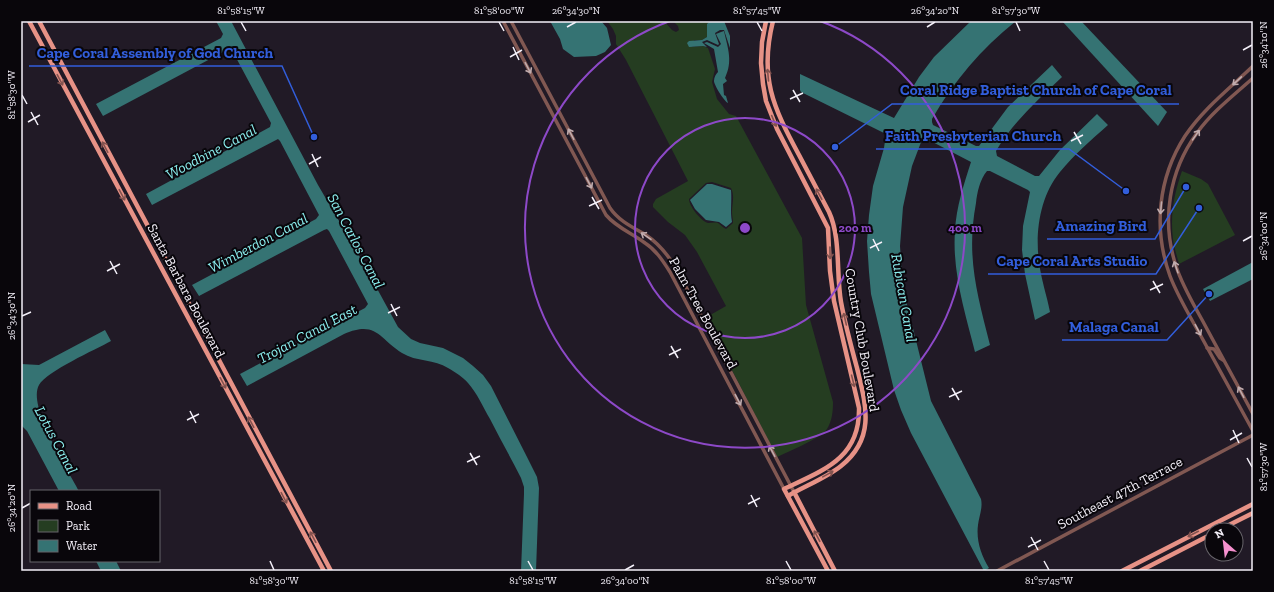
<svg xmlns="http://www.w3.org/2000/svg" width="1274" height="592" viewBox="0 0 1274 592" font-family="'Zilla Slab',serif">
  <style>
    .green { fill: #253d21; fill-rule: evenodd }
    .water { fill: #357373 }
    .lines { fill: none; stroke-linecap: round; stroke-linejoin: round }
    .minor { stroke: #815852; stroke-width: 3.5 }
    .major { stroke: #e79286; stroke-width: 4.5 }
    .oneway { stroke: #c0acae }
    .oneway2 { stroke: #83534f }
    .ticks { fill: none; stroke: #f4f0f9; stroke-width: 1.5 }
    .ring { fill: none; stroke: #8d49c8; stroke-width: 2 }
    .labels { text-anchor: middle; dominant-baseline: central; stroke-width: 4; stroke-linejoin: round; paint-order: stroke }
    .street-label { font-size: 14px; fill: #f4f0f9; stroke: #09060b }
    .water-label { font-size: 15px; font-style: italic; fill: #8cf0f0; stroke: #09060b }
    .centre { fill: #8d49c8; stroke: #09060b; stroke-width: 2 }
    .ring-label { font-size: 12px; text-anchor: middle; font-weight: bold; fill: #8d49c8; stroke: #09060b; stroke-width: 4; stroke-linejoin: round; paint-order: stroke }
    .leader { fill: none; stroke: #325edb; stroke-width: 1.5 }
    .callout-dot { fill: #325edb; stroke: #09060b; stroke-width: 1.5 }
    .callout-label { font-size: 15px; text-anchor: middle; font-weight: bold; fill: #325edb; stroke: #09060b; stroke-width: 4; stroke-linejoin: round; paint-order: stroke }
    .neatline { fill: none; stroke: #f4f0f9; stroke-width: 1.5 }
    .ticks-label { font-size: 10px; text-anchor: middle; fill: #f4f0f9 }
  </style>
  <rect width="100%" height="100%" fill="#211a26"/>
  <g class="green">
    <path d="M607 21H664L672 30 676 32 679 30 678 26 673 21H710L707 24V37L702 40H694L692 47 703 46 708 48 715 69 712 82 717 99 729 114 736 116 802 238 806 305 833 402C833 412 832 421 827 429 821 438 788 452 777 457L705 318 726 306 697 252 685 235 668 222 653 207V204L656 199 688 181 626 60 616 44V36L613 29ZM712 182 731 188C735 196 732 204 732 212 732 216 733 219 733 223L726 229C722 227 721 225 718 223 715 222 711 223 708 223 701 221 689 206 689 199L706 183Z"/>
    <path d="M1182 171 1201 179 1208 184 1235 235 1179 264C1177 256 1174 247 1173 239 1170 216 1174 193 1182 171Z"/>
  </g>
  <g class="water">
    <path d="M216 21H231L318 185 356 250 398 327 411 339 420 343 443 348 463 358 473 366 483 375 491 386 527 457 537 477 539 488 536 571H521L524 494V487L521 478C511 458 500 439 490 419 483 407 477 393 468 383 463 377 455 372 448 368 435 359 416 362 402 353 379 339 377 320 344 334L247 386 240 374 365 308 368 304 329 231 327 229 324 230 199 296 192 285 316 219 319 215 280 141 278 139 152 205 146 194 270 127 271 123 233 52 230 50H227L103 116 96 104 221 38 223 34Z"/>
    <path d="M550 21H601L607 28 611 45 605 52 596 56 574 57 563 49 560 39Z"/>
    <path d="M710 21H724L730 36V48L724 30H720L715 33 719 44 718 45 707 40 702 42 707 47 703 46 689 47 687 43 689 41 702 40 707 37V24Z"/>
    <path d="M971 21H1016C981 49 954 81 932 119V122L933 125 976 146H979L1008 107 1052 65 1062 77C1038 100 1013 122 996 151L997 156 1035 176H1039L1060 150 1097 114 1108 125C1091 140 1074 155 1060 172 1040 196 1035 232 1039 262 1041 279 1047 296 1050 312L1035 320 1025 274 1022 250 1023 226 1030 192 1028 190 990 171H987C980 179 977 193 976 203 966 257 977 293 990 345L975 352C965 312 952 272 955 231 956 207 964 184 971 162L923 137 912 166 903 207 900 246 903 288 931 401 981 499C983 508 979 516 978 525 976 540 981 555 989 568L984 571 911 433 901 410 894 390 871 294 869 272 867 241 869 215 873 186 884 148 886 134 801 92 800 90V74L894 118 919 77 934 57Z"/>
    <path d="M1062 21H1081L1167 112 1158 126Z"/>
    <path d="M724 31C728 49 733 61 725 78L727 81 723 84 724 95 726 96 728 103C724 101 714 85 714 81 714 77 716 74 718 72L714 49 704 43 707 42 718 47 721 44 716 34 721 32Z"/>
    <path d="M707 184H712L731 190C732 201 730 211 732 222L726 227 719 222 706 220 695 209 690 200Z"/>
    <path d="M1253 262V279L1210 301 1203 289Z"/>
    <path d="M105 330 111 341C95 350 47 371 39 385 27 406 68 470 79 491H59L27 431 21 425V364L39 365Z"/>
    <path d="M96 561H116L121 571H101Z"/>
  </g>
  <g class="lines">
    <g class="minor">
      <path d="M503 21 606 215C617 228 632 233 645 243 656 250 663 261 670 272L784 489"/>
      <path d="M511 21 610 208C619 221 632 227 646 235 658 243 668 255 676 268L794 492"/>
      <path d="M1253 66C1230 88 1203 109 1185 136 1158 178 1153 229 1170 276 1178 297 1191 318 1202 338 1219 369 1236 400 1253 431"/>
      <path d="M1253 78C1234 95 1212 112 1197 133 1169 171 1161 221 1176 266 1183 288 1196 308 1207 329 1222 357 1238 386 1253 414"/>
      <path d="M1207 348 1214 349 1220 358 1223 360"/>
      <path d="M997 571 1253 435"/>
    </g>
    <g class="major">
      <path d="M29 21 324 571"/>
      <path d="M39 21 331 571"/>
      <path d="M766 21 762 42 761 63 763 84 766 101 777 129 828 228 830 271 834 301 859 408C860 458 824 470 784 489L828 571"/>
      <path d="M773 21C759 77 773 107 799 155 809 174 819 193 829 212 841 238 836 273 841 302 845 324 851 346 857 368 866 405 876 438 841 466 826 478 805 486 788 496"/>
      <path d="M794 492 835 571"/>
      <path d="M1219 530 1253 513"/>
      <path d="M1122 571 1253 504"/>
      <path d="M1140 571 1212 534"/>
    </g>
  </g>
  <defs><path id="oneway-shaft" d="M-6 0H5M1.5-3L5.5 0L1.5 3" fill="none" stroke-width="1.6" stroke-linecap="round" stroke-linejoin="round"/></defs>
  <g class="oneway">
    <use href="#oneway-shaft" transform="translate(528 68) rotate(62)"/>
    <use href="#oneway-shaft" transform="translate(1237 81) rotate(137)"/>
    <use href="#oneway-shaft" transform="translate(571 134) rotate(-118)"/>
    <use href="#oneway-shaft" transform="translate(1196 135) rotate(-55)"/>
    <use href="#oneway-shaft" transform="translate(589 183) rotate(62)"/>
    <use href="#oneway-shaft" transform="translate(1161 208) rotate(95)"/>
    <use href="#oneway-shaft" transform="translate(646 236) rotate(-146)"/>
    <use href="#oneway-shaft" transform="translate(1176 267) rotate(-109)"/>
    <use href="#oneway-shaft" transform="translate(1198 330) rotate(62)"/>
    <use href="#oneway-shaft" transform="translate(1241 392) rotate(-118)"/>
    <use href="#oneway-shaft" transform="translate(738 400) rotate(62)"/>
    <use href="#oneway-shaft" transform="translate(772 451) rotate(-118)"/>
  </g>
  <g class="oneway2">
    <use href="#oneway-shaft" transform="translate(768 75) rotate(-95)"/>
    <use href="#oneway-shaft" transform="translate(60 80) rotate(62)"/>
    <use href="#oneway-shaft" transform="translate(774 121) rotate(67)"/>
    <use href="#oneway-shaft" transform="translate(105 147) rotate(-118)"/>
    <use href="#oneway-shaft" transform="translate(819 194) rotate(-118)"/>
    <use href="#oneway-shaft" transform="translate(122 195) rotate(62)"/>
    <use href="#oneway-shaft" transform="translate(830 253) rotate(89)"/>
    <use href="#oneway-shaft" transform="translate(845 319) rotate(-103)"/>
    <use href="#oneway-shaft" transform="translate(853 381) rotate(76)"/>
    <use href="#oneway-shaft" transform="translate(223 383) rotate(62)"/>
    <use href="#oneway-shaft" transform="translate(251 422) rotate(-118)"/>
    <use href="#oneway-shaft" transform="translate(828 474) rotate(-29)"/>
    <use href="#oneway-shaft" transform="translate(284 498) rotate(62)"/>
    <use href="#oneway-shaft" transform="translate(1193 534) rotate(153)"/>
    <use href="#oneway-shaft" transform="translate(817 536) rotate(-118)"/>
    <use href="#oneway-shaft" transform="translate(313 537) rotate(-118)"/>
  </g>
  <path class="ticks" d="M241 22 246 31M499 22 504 31M757 22 762 31M1016 22 1020 31M567 27 576 22M927 27 935 22M513 47 519 60M1243 50 1252 45M510 57 522 50M793 90 800 102M22 95 27 104M790 99 803 93M31 112 38 125M28 122 40 115M1074 132 1081 144M1071 141 1083 135M312 154 318 167M309 164 321 157M592 197 599 209M589 206 602 200M873 239 879 251M1243 241 1252 236M870 248 882 242M110 261 117 274M107 271 120 264M1153 281 1160 293M1150 290 1163 284M391 304 397 316M388 313 400 307M22 316 31 312M671 346 678 358M669 355 681 349M952 388 959 400M949 397 962 391M190 411 196 423M187 420 199 414M1233 430 1239 443M1230 440 1242 433M470 453 477 465M1247 458 1252 467M467 462 480 456M751 495 757 507M748 504 760 498M22 508 31 503M1031 537 1038 550M1028 547 1041 540M270 561 274 570M528 561 533 570M786 561 791 570M1044 561 1049 570M625 570 634 565"/>
  <g class="ring">
    <circle cx="745" cy="228" r="110"/>
    <path d="M820 21A220 220 0 1 1 670 21"/>
  </g>
  <g class="labels">
    <g class="street-label">
      <text transform="translate(186 291) rotate(62)">Santa Barbara Boulevard</text>
      <text transform="translate(703 313) rotate(61)">Palm Tree Boulevard</text>
      <text transform="translate(862 340) rotate(80)">Country Club Boulevard</text>
      <text transform="translate(1120 493) rotate(-28)">Southeast 47th Terrace</text>
    </g>
    <g class="water-label">
      <text transform="translate(211 152) rotate(-28)">Woodbine Canal</text>
      <text transform="translate(356 241) rotate(62)">San Carlos Canal</text>
      <text transform="translate(258 243) rotate(-28)">Wimberdon Canal</text>
      <text transform="translate(904 298) rotate(80)">Rubican Canal</text>
      <text transform="translate(307 334) rotate(-28)">Trojan Canal East</text>
      <text transform="translate(56 440) rotate(62)">Lotus Canal</text>
    </g>
  </g>
  <circle cx="745" cy="228" r="6" class="centre"/>
  <g class="ring-label">
    <text x="855" y="232">200 m</text>
    <text x="965" y="232">400 m</text>
  </g>
  <path class="leader" d="M314 137L282 66H29M835 147L892 104H1179M1126 191L1069 149H876M1186 187L1155 239H1047M1199 208L1156 274H988M1209 294L1167 340H1062"/>
  <g class="callout-dot">
    <circle cx="314" cy="137" r="4"/>
    <circle cx="835" cy="147" r="4"/>
    <circle cx="1126" cy="191" r="4"/>
    <circle cx="1186" cy="187" r="4"/>
    <circle cx="1199" cy="208" r="4"/>
    <circle cx="1209" cy="294" r="4"/>
  </g>
  <g class="callout-label">
    <text x="155" y="58">Cape Coral Assembly of God Church</text>
    <text x="1036" y="95">Coral Ridge Baptist Church of Cape Coral</text>
    <text x="973" y="141">Faith Presbyterian Church</text>
    <text x="1101" y="231">Amazing Bird</text>
    <text x="1072" y="266">Cape Coral Arts Studio</text>
    <text x="1114" y="332">Malaga Canal</text>
  </g>
  <rect width="1274" height="592" fill="none" stroke="#09060b" stroke-width="44"/>
  <rect x="30" y="490" width="130" height="72" fill="#09060b" stroke="#67646a"/>
  <rect x="38" y="503" width="20" height="6" fill="#e79286" stroke="#67646a"/>
  <text x="66" y="510" font-size="12" fill="#f4f0f9">Road</text>
  <rect x="38" y="520" width="20" height="12" fill="#253d21" stroke="#67646a"/>
  <text x="66" y="530" font-size="12" fill="#f4f0f9">Park</text>
  <rect x="38" y="540" width="20" height="12" fill="#357373" stroke="#67646a"/>
  <text x="66" y="550" font-size="12" fill="#f4f0f9">Water</text>
  <g transform="translate(1224 542) rotate(332)"><circle r="19" fill="#09060b" stroke="#67646a"/>
  <path d="M0-3L7 15L0 10L-7 15Z" fill="#f690cf"/>
  <text y="-6" font-size="11" font-weight="bold" text-anchor="middle" fill="#f4f0f9">N</text>
  </g>
  <rect x="22" y="22" width="1230" height="548" class="neatline"/>
  <g class="ticks-label">
    <text x="241" y="14">81°58'15"W</text>
    <text x="499" y="14">81°58'00"W</text>
    <text x="576" y="14">26°34'30"N</text>
    <text x="757" y="14">81°57'45"W</text>
    <text x="935" y="14">26°34'20"N</text>
    <text x="1016" y="14">81°57'30"W</text>
    <text transform="translate(1263 45) rotate(-90)" y="4">26°34'10"N</text>
    <text transform="translate(11 95) rotate(-90)" y="4">81°58'30"W</text>
    <text transform="translate(1263 236) rotate(-90)" y="4">26°34'00"N</text>
    <text transform="translate(11 316) rotate(-90)" y="4">26°34'30"N</text>
    <text transform="translate(1263 467) rotate(-90)" y="4">81°57'30"W</text>
    <text transform="translate(11 508) rotate(-90)" y="4">26°34'20"N</text>
    <text x="274" y="584">81°58'30"W</text>
    <text x="533" y="584">81°58'15"W</text>
    <text x="625" y="584">26°34'00"N</text>
    <text x="791" y="584">81°58'00"W</text>
    <text x="1049" y="584">81°57'45"W</text>
  </g>
</svg>
